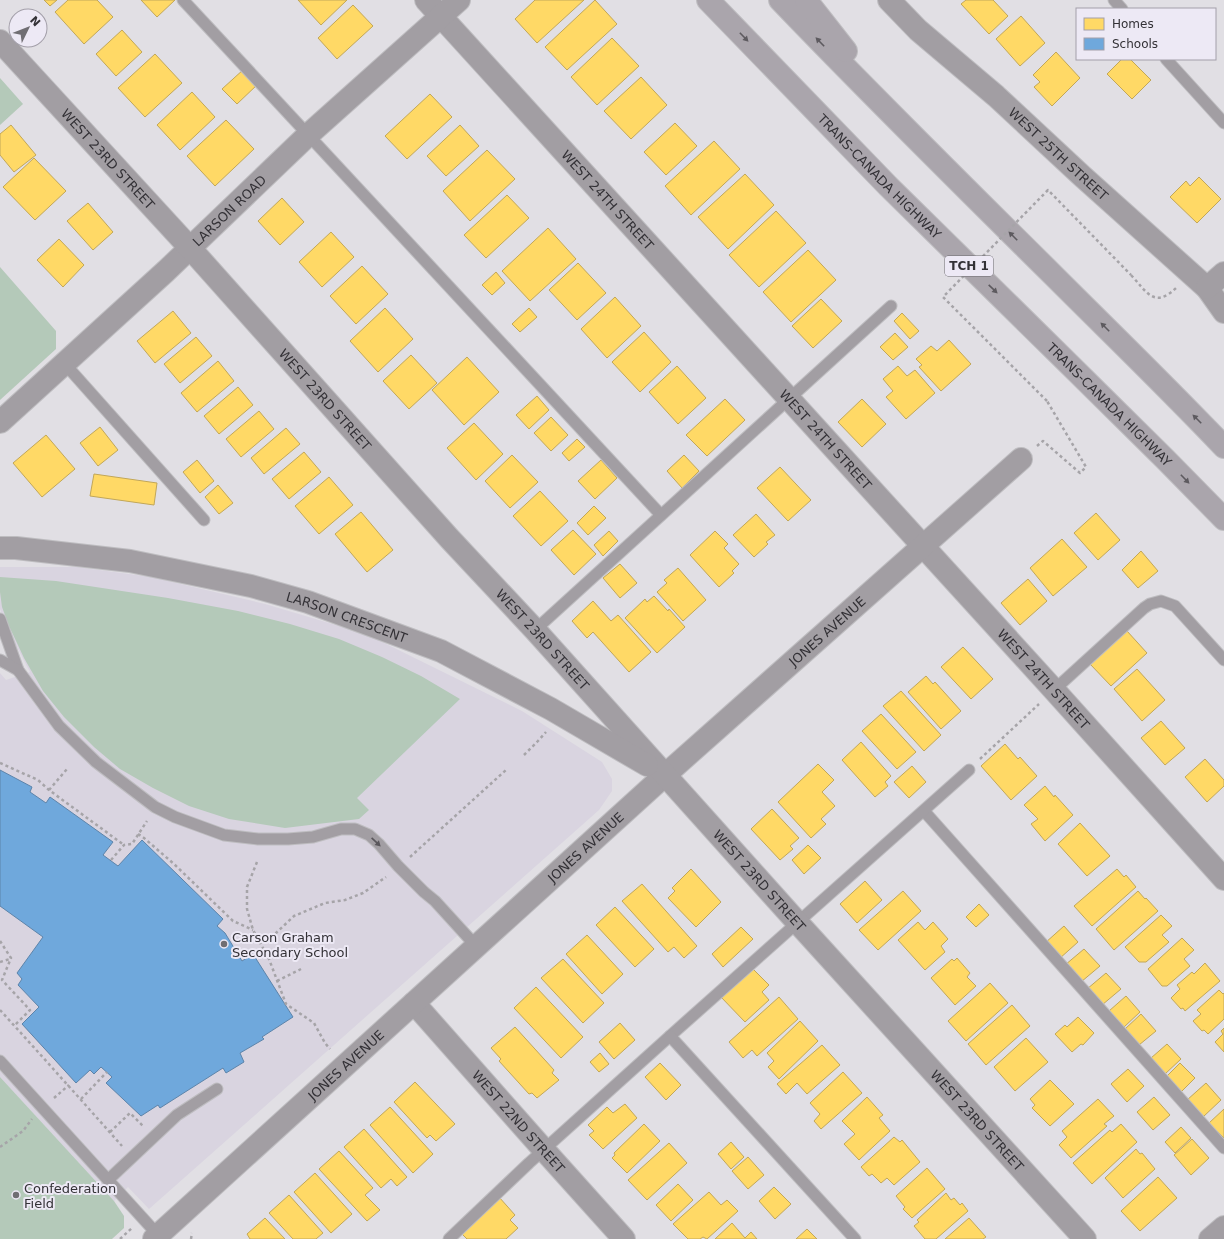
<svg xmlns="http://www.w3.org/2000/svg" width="1224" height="1239" viewBox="0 0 1224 1239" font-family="'DejaVu Sans',sans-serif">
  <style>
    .built { fill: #d9d4e0 }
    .green { fill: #b4c9b9 }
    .homes { fill: #ffd966; stroke: #c2a758 }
    .schools { fill: #6fa8dc; stroke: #5d84aa }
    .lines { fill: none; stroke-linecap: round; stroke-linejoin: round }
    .service-casing { stroke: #bebdc0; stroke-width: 13 }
    .minor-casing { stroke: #bebdc0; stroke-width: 24 }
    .tertiary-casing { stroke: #bebdc0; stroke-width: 24 }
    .motorway-casing { stroke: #bebdc0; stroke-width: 24 }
    .path { stroke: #a6a4a8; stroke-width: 2.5; stroke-dasharray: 3 3; stroke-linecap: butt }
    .service { stroke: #a29ea3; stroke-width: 11 }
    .minor { stroke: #a29ea3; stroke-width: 22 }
    .tertiary { stroke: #a29ea3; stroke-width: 22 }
    .motorway { stroke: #aaa5ac; stroke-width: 22 }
    .path-bridge { stroke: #a6a4a8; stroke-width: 2.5; stroke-dasharray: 3 3; stroke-linecap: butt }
    .oneway { fill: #5d5a5f }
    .oneway2 { fill: #5a575c }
    .poi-dot { fill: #706e73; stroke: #ede9f5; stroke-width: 1.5 }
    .labels { text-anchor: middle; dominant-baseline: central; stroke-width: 4; stroke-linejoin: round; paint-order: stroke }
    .shield { fill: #ede9f5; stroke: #6b686f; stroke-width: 1 }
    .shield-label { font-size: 12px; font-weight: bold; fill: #333136 }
    .street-label { font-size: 13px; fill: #333136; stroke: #ede9f5 }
    .poi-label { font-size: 13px; fill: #333136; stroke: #ede9f5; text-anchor: start }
  </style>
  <rect width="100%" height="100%" fill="#e1dfe4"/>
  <path class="built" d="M0 567H77L151 577 265 604 366 634 522 711 602 762 612 779V791L599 810 149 1209 128 1187 114 1201 0 1077V673L6 680 30 672 5 624 0 609Z"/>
  <g class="green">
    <path d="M0 78 23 104 0 125Z"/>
    <path d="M0 267 56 331V349L0 400Z"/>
    <path d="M0 577 56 581 168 598 238 611 290 624 339 639 382 657 421 676 460 699 357 798 369 810 359 819 285 828 229 819 189 806 153 788 120 769 94 747 64 717 43 691 24 658 9 626 2 607 0 592Z"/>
    <path d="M0 1077 114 1201 124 1216V1228L112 1239H0Z"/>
  </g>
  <g class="homes">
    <path d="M44 0H57L50 6Z"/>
    <path d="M68 0H97L113 17 84 44 55 12Z"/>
    <path d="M141 0H175L157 17Z"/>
    <path d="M298 0H347L321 25Z"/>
    <path d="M535 0H584L537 43 515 19Z"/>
    <path d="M595 0 617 24 567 70 545 47Z"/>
    <path d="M966 0H993L1008 16 989 34 961 4Z"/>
    <path d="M353 5 373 26 337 59 318 38Z"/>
    <path d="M1021 16 1045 43 1020 66 996 39Z"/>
    <path d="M122 30 142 52 116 76 96 54Z"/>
    <path d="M612 38 639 66 597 105 571 77Z"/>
    <path d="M1056 52 1080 78 1052 106 1034 87 1040 82 1033 75Z"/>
    <path d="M155 54 182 83 145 117 118 88Z"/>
    <path d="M1122 59H1130L1151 80 1132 99 1107 74Z"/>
    <path d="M244 69 258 84 237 104 222 89Z"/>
    <path d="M641 77 667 105 631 139 604 111Z"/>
    <path d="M192 92 215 117 180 150 157 125Z"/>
    <path d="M430 94 452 117 407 159 385 136Z"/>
    <path d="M226 120 254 149 215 186 187 156Z"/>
    <path d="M675 123 697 146 666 175 644 152Z"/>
    <path d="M11 125 36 155 14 172 0 155V134Z"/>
    <path d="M460 125 479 146 446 176 427 156Z"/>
    <path d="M714 141 740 169 691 215 665 186Z"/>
    <path d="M487 150 515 179 470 221 443 191Z"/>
    <path d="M34 158 66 191 35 220 3 187Z"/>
    <path d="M745 174 774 205 728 249 698 217Z"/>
    <path d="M1199 177 1221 199 1197 223 1170 197 1186 181 1190 186Z"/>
    <path d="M507 195 529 218 486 258 464 235Z"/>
    <path d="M282 198 304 222 280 245 258 221Z"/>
    <path d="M88 203 113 232 93 250 67 221Z"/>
    <path d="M776 211 806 243 759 287 729 255Z"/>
    <path d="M548 228 576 259 530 301 502 271Z"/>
    <path d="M331 232 354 257 322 287 299 262Z"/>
    <path d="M59 239 84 265 63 287 37 260Z"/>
    <path d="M808 250 836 280 791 322 763 292Z"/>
    <path d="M578 263 606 293 577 320 549 290Z"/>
    <path d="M362 266 388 294 356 324 330 296Z"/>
    <path d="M496 272 505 283 492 295 482 285Z"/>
    <path d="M615 297 641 326 607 358 581 329Z"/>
    <path d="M821 299 842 321 813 348 792 326Z"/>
    <path d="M385 308 413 339 378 372 350 341Z"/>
    <path d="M529 308 537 317 520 332 512 324Z"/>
    <path d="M173 311 191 333 155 363 137 341Z"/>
    <path d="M902 313 919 331 910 339 894 321Z"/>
    <path d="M644 332 671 362 640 392 612 362Z"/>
    <path d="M895 333 908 347 893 360 880 347Z"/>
    <path d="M196 337 212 356 180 383 164 364Z"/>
    <path d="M949 340 971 364 941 391 919 367 922 365 916 359 931 346 937 351Z"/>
    <path d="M411 355 437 383 409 409 383 381Z"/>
    <path d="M467 357 499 392 464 425 432 390Z"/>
    <path d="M218 361 234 381 197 412 181 393Z"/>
    <path d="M677 366 706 398 678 424 649 392Z"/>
    <path d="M898 366 907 376 915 370 935 393 906 419 886 397 893 391 883 379Z"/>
    <path d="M238 387 253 405 219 434 204 416Z"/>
    <path d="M537 396 549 410 529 429 516 415Z"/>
    <path d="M725 399 745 420 707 456 686 435Z"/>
    <path d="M862 399 886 424 862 447 838 422Z"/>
    <path d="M259 411 274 429 241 457 226 439Z"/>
    <path d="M551 417 568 435 551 451 534 433Z"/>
    <path d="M474 423 503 454 476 480 447 448Z"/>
    <path d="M100 427 118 450 98 466 80 443Z"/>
    <path d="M286 428 300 444 264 474 251 458Z"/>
    <path d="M46 435 75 469 42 497 13 463Z"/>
    <path d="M577 439 585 447 569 461 562 453Z"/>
    <path d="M304 452 321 472 289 499 272 479Z"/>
    <path d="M512 455 538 482 510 508 485 481Z"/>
    <path d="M684 455 699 471 682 488 667 471Z"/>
    <path d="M197 460 214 481 200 493 183 472Z"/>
    <path d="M601 460 617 478 595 499 578 481Z"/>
    <path d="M780 467 811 500 788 521 757 488Z"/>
    <path d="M94 474 157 483 154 505 90 496Z"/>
    <path d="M329 477 353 505 319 534 295 506Z"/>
    <path d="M218 485 233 503 219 514 205 497Z"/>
    <path d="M540 491 568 521 541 546 513 516Z"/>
    <path d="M594 506 606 518 588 535 577 523Z"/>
    <path d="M361 512 393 550 367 572 335 534Z"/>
    <path d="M1096 513 1120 540 1098 560 1074 533Z"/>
    <path d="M756 514 775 535 766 542 768 544 754 557 733 535Z"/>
    <path d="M573 530 596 554 574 575 551 550Z"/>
    <path d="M609 531 618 541 603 556 594 545Z"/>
    <path d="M715 531 728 544 724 548 739 564 732 571 734 573 719 587 690 555Z"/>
    <path d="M1062 539 1087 567 1053 596 1030 568Z"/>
    <path d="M1141 551 1158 571 1138 588 1122 570Z"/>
    <path d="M620 564 637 583 620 598 603 578Z"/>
    <path d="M678 568 706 600 683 621 657 592 667 583 664 580Z"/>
    <path d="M1028 579 1047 601 1020 625 1001 603Z"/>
    <path d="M654 596 668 611 669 609 685 627 657 653 625 618 645 599 647 602Z"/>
    <path d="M593 601 611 621 618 615 651 652 629 672 593 632 587 638 572 621Z"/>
    <path d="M1127 631 1147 653 1111 686 1090 664Z"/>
    <path d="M963 647 993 679 971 699 941 667Z"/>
    <path d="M1137 669 1165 700 1142 721 1114 689Z"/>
    <path d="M926 676 933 684 935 682 961 711 941 729 908 692Z"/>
    <path d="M901 691 941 735 924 751 883 706Z"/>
    <path d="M881 714 916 752 897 769 862 731Z"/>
    <path d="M1161 721 1185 748 1165 765 1141 738Z"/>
    <path d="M861 742 891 776 885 782 888 786 875 797 842 760Z"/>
    <path d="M1005 744 1018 759 1020 757 1037 776 1011 800 981 766Z"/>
    <path d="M1205 759 1224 780V786L1207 802 1185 777Z"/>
    <path d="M818 764 834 780 822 792 835 806 821 819 826 824 811 838 778 802Z"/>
    <path d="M912 766 926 782 909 798 894 782Z"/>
    <path d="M1045 786 1054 797 1055 795 1073 815 1045 841 1031 824 1038 819 1024 805Z"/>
    <path d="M772 809 799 838 790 846 793 849 780 860 751 829Z"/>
    <path d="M1080 823 1110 856 1087 876 1058 844Z"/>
    <path d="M808 845 821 858 804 874 792 860Z"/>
    <path d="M691 869 721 902 696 927 668 898 675 891 672 888Z"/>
    <path d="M1117 869 1124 877 1126 875 1136 887 1092 926 1074 906Z"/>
    <path d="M865 881 882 900 857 923 840 904Z"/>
    <path d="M642 884 697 946 684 958 674 947 668 952 622 901Z"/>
    <path d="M903 891 921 911 878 950 859 930Z"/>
    <path d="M1138 891 1145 899 1146 898 1158 911 1114 950 1096 929Z"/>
    <path d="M979 904 989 915 976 927 966 917Z"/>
    <path d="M615 907 654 949 635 967 596 925Z"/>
    <path d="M1161 915 1172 926 1162 935 1169 942 1146 962H1139L1125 947Z"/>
    <path d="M918 922 925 930 933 922 948 939 941 946 945 952 925 970 898 940Z"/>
    <path d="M1064 926 1078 942 1059 959 1045 943Z"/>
    <path d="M741 927 753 939 723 967 712 954Z"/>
    <path d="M587 935 623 974 602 994 566 954Z"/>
    <path d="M1182 938 1194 950 1184 959 1190 966 1167 986H1162L1148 969Z"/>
    <path d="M1084 949 1100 966 1081 982 1065 965Z"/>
    <path d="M957 958 970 973 967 977 976 986 955 1005 931 978 952 959 954 961Z"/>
    <path d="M563 959 604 1003 583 1023 541 978Z"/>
    <path d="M1205 963 1220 981 1185 1011 1183 1008 1181 1009 1171 998 1180 989 1177 985 1192 972 1194 974Z"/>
    <path d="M751 967 769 985 762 992 769 1000 745 1022 720 996Z"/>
    <path d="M1106 973 1121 989 1102 1005 1087 989Z"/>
    <path d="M990 983 1008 1003 966 1041 948 1021Z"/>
    <path d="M536 987 583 1037 561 1058 514 1008Z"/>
    <path d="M1219 990 1223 994 1224 993V1019L1208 1034 1204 1030 1202 1031 1193 1021 1201 1014 1197 1010Z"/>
    <path d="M1126 996 1140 1012 1124 1027 1109 1011Z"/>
    <path d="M779 997 798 1019 757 1056 752 1050 743 1058 729 1042Z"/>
    <path d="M1012 1005 1030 1026 986 1065 968 1044Z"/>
    <path d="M1141 1014 1156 1031 1139 1045 1125 1029Z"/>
    <path d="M1078 1017 1094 1033 1083 1045 1081 1044 1072 1052 1055 1034 1065 1025 1067 1027Z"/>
    <path d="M800 1021 818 1041 779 1079 768 1067 774 1061 767 1053Z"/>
    <path d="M620 1023 635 1040 614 1059 599 1042Z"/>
    <path d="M515 1027 554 1070 552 1073 559 1080 537 1098 532 1093 529 1094 499 1061 501 1059 491 1048Z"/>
    <path d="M1224 1028V1052L1215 1042 1223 1034 1221 1031Z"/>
    <path d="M1026 1038 1048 1062 1015 1091 994 1067Z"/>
    <path d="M1167 1044 1181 1059 1165 1074 1151 1058Z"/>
    <path d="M822 1045 840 1065 807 1094 797 1083 786 1094 777 1084Z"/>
    <path d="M600 1053 609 1064 599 1072 590 1062Z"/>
    <path d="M660 1063 681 1085 666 1100 645 1077Z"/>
    <path d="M1180 1063 1195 1078 1181 1092 1166 1077Z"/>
    <path d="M1128 1069 1144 1086 1127 1102 1111 1084Z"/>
    <path d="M843 1072 862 1093 821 1129 814 1121 820 1114 810 1103Z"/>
    <path d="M1050 1080 1074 1104 1050 1126 1032 1108 1035 1105 1030 1099Z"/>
    <path d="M415 1082 455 1124 436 1141 430 1135 427 1138 394 1102Z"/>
    <path d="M1206 1083 1221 1100 1203 1117 1187 1100Z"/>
    <path d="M867 1097 883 1115 879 1118 890 1131 859 1160 844 1144 855 1134 842 1121Z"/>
    <path d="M1154 1097 1170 1115 1153 1130 1137 1112Z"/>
    <path d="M1098 1099 1114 1116 1104 1124 1107 1126 1071 1158 1059 1145 1067 1137 1062 1131Z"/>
    <path d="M625 1104 637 1118 603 1149 589 1135 594 1131 588 1125 607 1107 613 1113Z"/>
    <path d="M390 1107 433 1154 413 1173 370 1125Z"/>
    <path d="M1224 1109V1138L1209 1123Z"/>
    <path d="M644 1124 660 1141 627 1173 612 1158 615 1155 614 1153Z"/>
    <path d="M1121 1124 1137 1142 1092 1184 1073 1163 1110 1130 1112 1132Z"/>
    <path d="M1181 1127 1191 1138 1175 1153 1165 1142Z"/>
    <path d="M364 1129 407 1177 397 1186 391 1179 381 1188 344 1147Z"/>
    <path d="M894 1137 900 1142 902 1140 920 1162 894 1185 887 1178 881 1183 872 1174 869 1176 861 1167Z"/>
    <path d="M1192 1139 1209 1158 1191 1175 1174 1155Z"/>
    <path d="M731 1142 744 1157 731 1169 718 1154Z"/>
    <path d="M669 1143 687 1163 647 1200 628 1180Z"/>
    <path d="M1136 1149 1140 1154 1142 1153 1155 1169 1123 1198 1105 1178Z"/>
    <path d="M339 1151 373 1188 365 1195 380 1210 367 1221 319 1169Z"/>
    <path d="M748 1157 764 1175 748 1189 732 1171Z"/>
    <path d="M927 1168 945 1189 912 1218 903 1209 905 1207 896 1196Z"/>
    <path d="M315 1173 352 1214 331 1233 294 1192Z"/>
    <path d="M1158 1177 1177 1198 1140 1231 1121 1211Z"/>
    <path d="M678 1184 693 1200 671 1221 656 1205Z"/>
    <path d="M774 1187 791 1204 775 1219 759 1201Z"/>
    <path d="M709 1192 721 1205 727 1200 738 1211 707 1239 703 1237 700 1239H688L673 1224Z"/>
    <path d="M946 1193 951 1200 954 1198 960 1205 962 1203 968 1211 936 1239H925L914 1226 919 1222 917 1220Z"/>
    <path d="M289 1195 323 1233 316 1239H293L269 1213Z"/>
    <path d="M499 1197 515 1215 510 1220 518 1228 506 1239H467L462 1234 470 1227 468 1224Z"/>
    <path d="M265 1218 285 1239H250L247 1234Z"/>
    <path d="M969 1218 986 1237 983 1239H945Z"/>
    <path d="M732 1223 745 1238 751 1232 757 1239H715Z"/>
    <path d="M807 1229 817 1239H796Z"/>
  </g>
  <path class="schools" d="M0 770 32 787 30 792 46 803 50 797 113 842 103 855 118 866 142 840 223 919 217 926 225 933 242 961 253 954 293 1017 262 1037 264 1039 240 1053 244 1062 226 1073 223 1068 160 1108 158 1105 141 1116 106 1083 112 1077 101 1067 94 1074 90 1070 76 1083 22 1024 39 1007 18 985 22 979 17 973 43 937 0 906Z"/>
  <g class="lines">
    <g class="service-casing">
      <g id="service">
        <path d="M183 0 661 515"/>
        <path d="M1114 0 1122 9"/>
        <path d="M1166 59 1224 123"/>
        <path d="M65 364 204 520"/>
        <path d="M0 619 18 670 59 726 96 762 155 807 175 817 224 835 258 839H288L313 837 341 829H355L369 835 379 844 398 866 424 892 435 901 476 946"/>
        <path d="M535 630 891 306"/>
        <path d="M0 660 18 670"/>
        <path d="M1054 690 1144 608 1150 604 1161 601 1175 606 1224 660"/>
        <path d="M924 811 1224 1148"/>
        <path d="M670 1036 969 770"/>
        <path d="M0 1061 158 1235"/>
        <path d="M108 1180 177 1115 217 1089"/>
        <path d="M449 1239 529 1163 670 1036 855 1239"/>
      </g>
    </g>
    <g class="minor-casing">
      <g id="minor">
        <path id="s1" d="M426 0 1054 690 1224 879"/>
        <path id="s2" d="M889 0 918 30 996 96 1082 176 1207 288 1224 312"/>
        <path d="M1207 288 1224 273"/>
        <path id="s3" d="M0 422 166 271 308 135 459 0"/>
        <path id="s4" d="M414 1003 544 1150 624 1239"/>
        <path id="s5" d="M154 1239 665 775 1021 459"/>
        <path d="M1210 1239 1224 1227"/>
      </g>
    </g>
    <g class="tertiary-casing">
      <g id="tertiary">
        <path id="s6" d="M0 41 190 248 449 538 535 630 797 922 1085 1239"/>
        <path id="s7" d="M0 548H16L130 561 251 586 308 602 441 651 551 709 647 765"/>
      </g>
    </g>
    <g class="motorway-casing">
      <g id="motorway">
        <path id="s8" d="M708 0 888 186 1076 371 1165 459 1224 519"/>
        <path d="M780 0C869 93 961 184 1052 274 1110 332 1168 388 1224 447"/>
        <path d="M806 0 846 51"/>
      </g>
    </g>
    <g class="path">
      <path d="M1131 275C1147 292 1154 309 1176 288"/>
      <path d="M1037 446 1043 441 1080 473 1086 467 1047 401"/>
      <path d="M524 755 537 742 546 732"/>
      <path d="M980 759 1039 704"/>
      <path d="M0 763 38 780 49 790 124 845"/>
      <path d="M49 790 67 769"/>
      <path d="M138 834 144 838 174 864 233 921 253 930"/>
      <path d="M410 857 506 770"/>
      <path d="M111 860 124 845 132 844 147 821"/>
      <path d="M257 862 247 887V909L253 930 269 959 286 1004 314 1023 325 1043 330 1049"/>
      <path d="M0 941 11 958 2 980 30 1010 14 1026"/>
      <path d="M259 941 276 933 294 916 325 903 345 900 363 893 386 877"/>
      <path d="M0 962 10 959"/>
      <path d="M277 981 301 969"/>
      <path d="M0 1010C41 1055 82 1101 122 1146"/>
      <path d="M54 1098 69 1085"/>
      <path d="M81 1099 107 1072"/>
      <path d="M110 1132 130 1113 143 1126"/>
      <path d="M0 1147 23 1131 32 1119"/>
      <path d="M120 1239 132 1228"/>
      <path d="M191 1239 192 1233"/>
    </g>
    <use href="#service" class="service"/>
    <use href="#minor" class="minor"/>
    <use href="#tertiary" class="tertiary"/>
    <use href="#motorway" class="motorway"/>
    <path class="path-bridge" d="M1047 401 943 297 1048 190 1131 275"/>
  </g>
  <defs><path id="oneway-solid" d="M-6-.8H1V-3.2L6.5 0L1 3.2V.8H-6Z"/></defs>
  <g class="oneway">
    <use href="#oneway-solid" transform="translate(744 37) rotate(46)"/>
    <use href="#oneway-solid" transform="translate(820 42) rotate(-134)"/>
    <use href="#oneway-solid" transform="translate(1013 236) rotate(-135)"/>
    <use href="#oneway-solid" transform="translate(993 289) rotate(44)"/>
    <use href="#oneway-solid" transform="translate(1105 327) rotate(-135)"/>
    <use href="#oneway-solid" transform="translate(1197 419) rotate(-135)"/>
    <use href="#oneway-solid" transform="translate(1185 479) rotate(46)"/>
  </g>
  <use class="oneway2" href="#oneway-solid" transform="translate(376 842) rotate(43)"/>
  <g class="poi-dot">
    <circle cx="224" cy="944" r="4"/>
    <circle cx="16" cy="1195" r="4"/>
  </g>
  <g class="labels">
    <rect class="shield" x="945" y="256" width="48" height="20" rx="3"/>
    <g class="shield-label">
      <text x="969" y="266">TCH 1</text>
    </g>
    <g class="street-label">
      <text stroke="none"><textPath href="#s2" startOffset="229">WEST 25TH STREET</textPath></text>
      <text stroke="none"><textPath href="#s6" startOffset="160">WEST 23RD STREET</textPath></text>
      <text stroke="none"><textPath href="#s8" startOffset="246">TRANS-CANADA HIGHWAY</textPath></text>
      <text stroke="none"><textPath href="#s1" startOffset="270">WEST 24TH STREET</textPath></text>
      <text stroke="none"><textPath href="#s3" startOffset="312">LARSON ROAD</textPath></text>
      <text stroke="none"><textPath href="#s6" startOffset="484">WEST 23RD STREET</textPath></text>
      <text stroke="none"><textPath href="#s8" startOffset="570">TRANS-CANADA HIGHWAY</textPath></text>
      <text stroke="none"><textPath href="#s1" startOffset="594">WEST 24TH STREET</textPath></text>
      <text stroke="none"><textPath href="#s7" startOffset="355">LARSON CRESCENT</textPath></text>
      <text stroke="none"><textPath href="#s5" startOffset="907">JONES AVENUE</textPath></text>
      <text stroke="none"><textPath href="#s6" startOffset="808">WEST 23RD STREET</textPath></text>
      <text stroke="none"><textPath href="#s1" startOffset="918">WEST 24TH STREET</textPath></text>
      <text stroke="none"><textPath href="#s5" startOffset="583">JONES AVENUE</textPath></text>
      <text stroke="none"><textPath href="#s6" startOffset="1132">WEST 23RD STREET</textPath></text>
      <text stroke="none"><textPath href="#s5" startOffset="259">JONES AVENUE</textPath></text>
      <text stroke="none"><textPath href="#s6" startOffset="1456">WEST 23RD STREET</textPath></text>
      <text stroke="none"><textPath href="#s4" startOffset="158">WEST 22ND STREET</textPath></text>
    </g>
    <g class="poi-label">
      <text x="232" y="937">Carson Graham<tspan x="232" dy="15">Secondary School</tspan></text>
      <text x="24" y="1188">Confederation<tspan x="24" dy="15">Field</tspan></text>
    </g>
  </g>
  <rect x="1076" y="8" width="140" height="52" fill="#ede9f5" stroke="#a39fa9"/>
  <rect x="1084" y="18" width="20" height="12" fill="#ffd966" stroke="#a39fa9"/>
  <text x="1112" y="28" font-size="12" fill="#333136">Homes</text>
  <rect x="1084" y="38" width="20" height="12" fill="#6fa8dc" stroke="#a39fa9"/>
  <text x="1112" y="48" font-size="12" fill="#333136">Schools</text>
  <g transform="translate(28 28) rotate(47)"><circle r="19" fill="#ede9f5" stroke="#a39fa9"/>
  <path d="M0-3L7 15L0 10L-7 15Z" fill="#706e73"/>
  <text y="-6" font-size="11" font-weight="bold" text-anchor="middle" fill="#333136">N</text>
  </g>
</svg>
